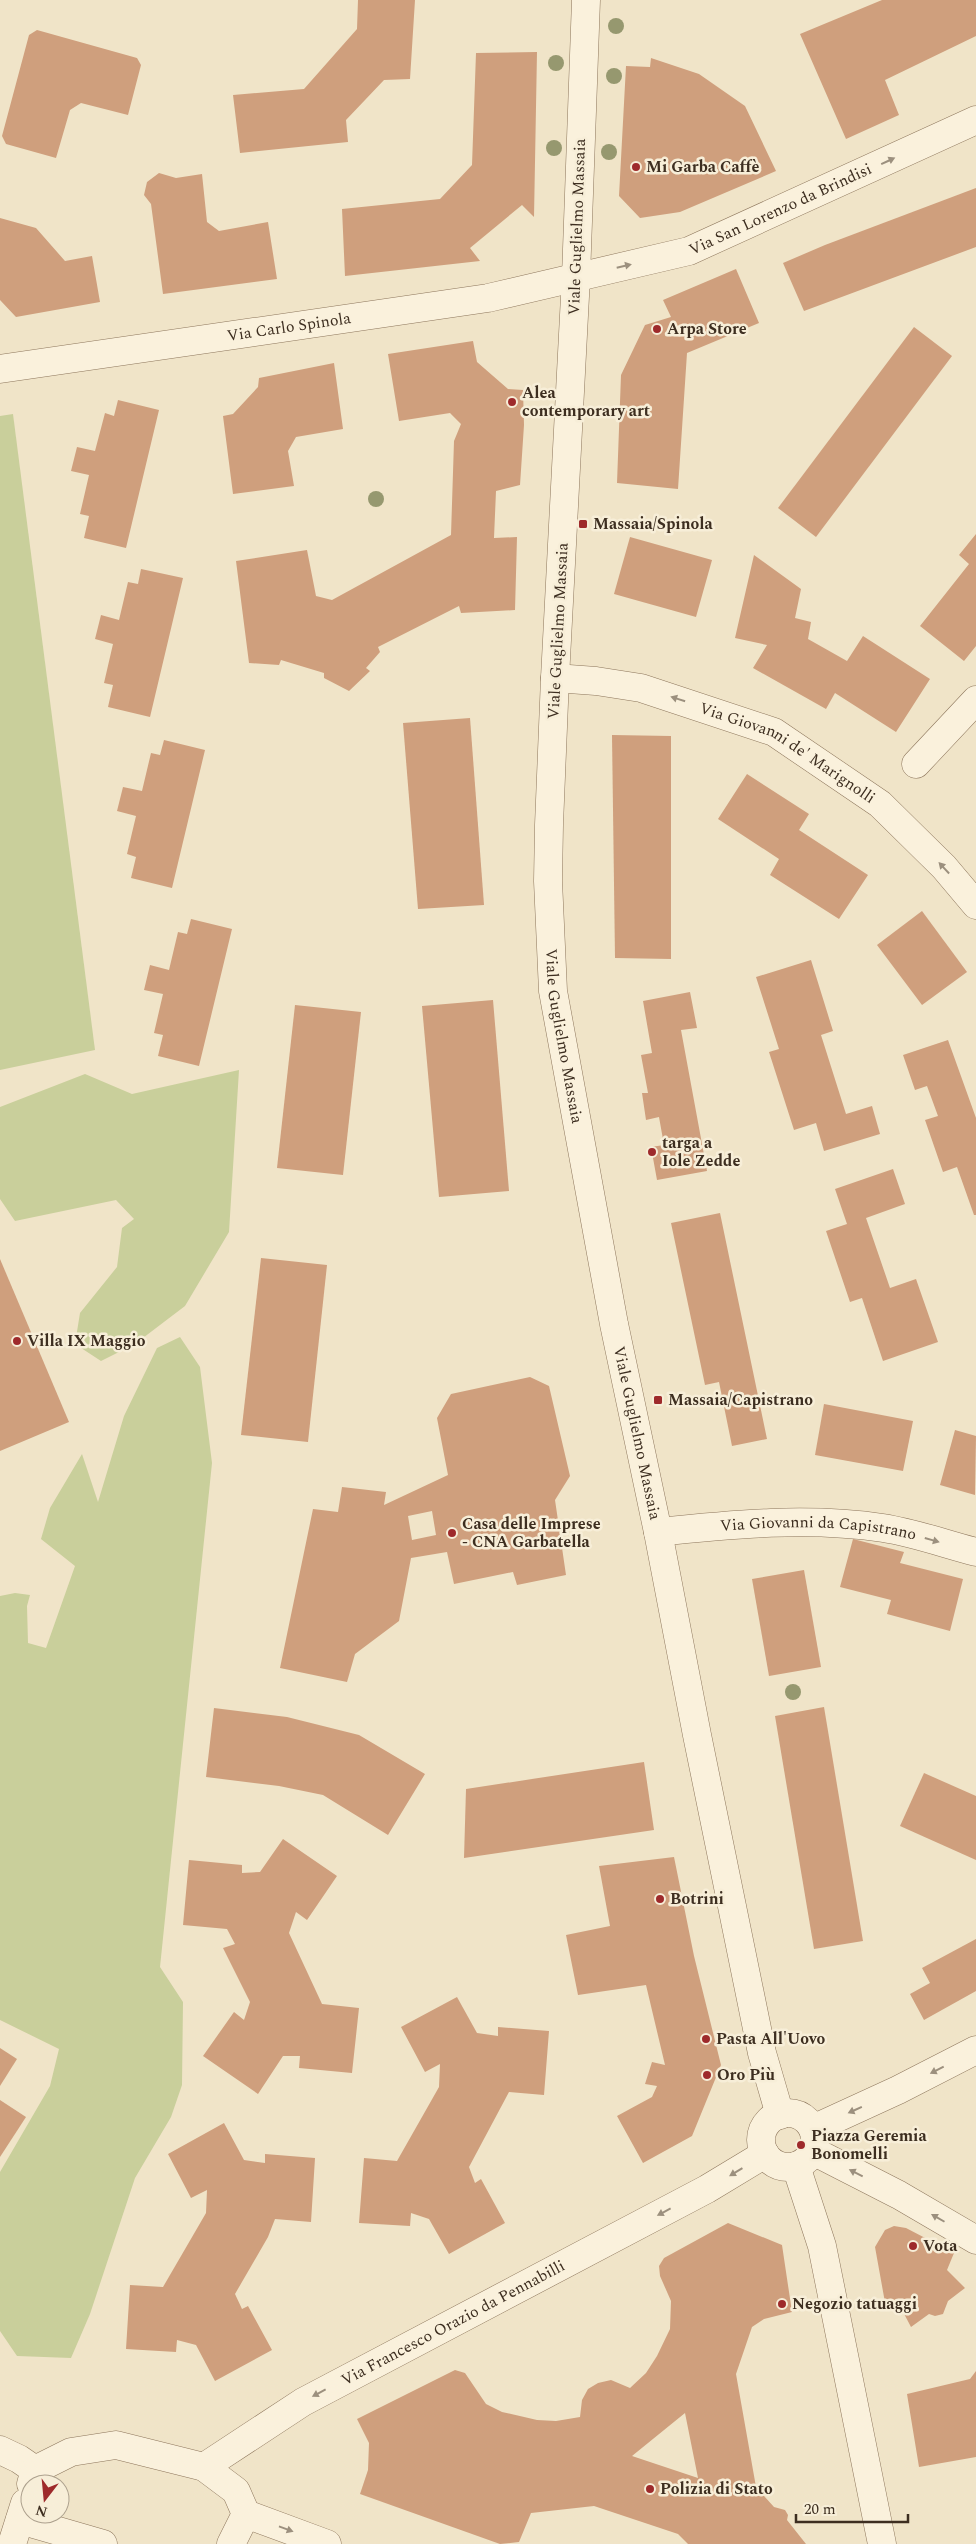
<svg xmlns="http://www.w3.org/2000/svg" width="976" height="2544" viewBox="0 0 976 2544" font-family="Spectral,serif">
  <style>
    .green { fill: #c9cf9b }
    .building { fill: #cf9f7d; fill-rule: evenodd }
    .lines { fill: none; stroke-linecap: round; stroke-linejoin: round }
    .minor-casing { stroke: #8d765c; stroke-width: 29 }
    .tertiary-casing { stroke: #8d765c; stroke-width: 29 }
    .minor { stroke: #faf1dc; stroke-width: 28 }
    .tertiary { stroke: #faf1dc; stroke-width: 28 }
    .tree { fill: #96986f }
    .oneway { fill: #9c907e }
    .poi-dot { fill: #9e2a2b; stroke: #f7eed8; stroke-width: 2 }
    .labels { text-anchor: middle; dominant-baseline: central; stroke-width: 5; stroke-linejoin: round; paint-order: stroke }
    .poi-label { font-size: 16px; font-weight: bold; fill: #3d2e20; stroke: #f7eed8; text-anchor: start }
    .street-label { font-size: 16px; fill: #3d2e20; stroke: #f7eed8 }
  </style>
  <rect width="100%" height="100%" fill="#f0e4c8"/>
  <g class="green">
    <path d="M13 414 95 1050 0 1070V416Z"/>
    <path d="M239 1070 229 1232 185 1306 135 1344 101 1361 75 1344 80 1313 117 1267 122 1228 134 1219 116 1200 15 1221 0 1199V1107L85 1074 132 1094Z"/>
    <path d="M180 1337 200 1367 212 1463 160 1967 183 2002 182 2085 171 2117 135 2178 90 2314 71 2358 17 2356 0 2331V2172L50 2086 59 2049 0 2020V1596L15 1593 30 1595 27 1606 28 1643 46 1648 75 1566 41 1539 50 1508 82 1454 98 1502 124 1416 157 1348Z"/>
  </g>
  <g class="building">
    <path d="M358 0H415L410 79 384 80 346 120 348 142 240 153 233 95 304 89 357 29Z"/>
    <path d="M882 0H976V36L885 80 899 115 846 139 800 34Z"/>
    <path d="M37 30 137 58 141 65 128 115 81 103 70 110 56 158 6 144 2 136 29 35Z"/>
    <path d="M537 52 534 217 522 205 470 248 480 261 345 276 342 209 440 199 472 165 476 53Z"/>
    <path d="M651 58 699 74 745 106 776 171 680 212 640 218 619 196 626 66 650 67Z"/>
    <path d="M159 173 176 178 202 174 207 222 219 231 268 222 277 279 163 294 151 204 144 195 147 182Z"/>
    <path d="M976 188V247L804 311 783 263 825 245Z"/>
    <path d="M0 218 36 228 65 261 92 256 100 302 16 317 0 300Z"/>
    <path d="M736 269 759 323 687 353 678 489 617 483 621 375 645 325 671 317 663 300Z"/>
    <path d="M914 327 952 356 816 537 778 508Z"/>
    <path d="M473 341 477 362 508 389 523 390 524 425 520 485 496 491 494 538 517 537 515 610 461 613 459 606 378 647 380 652 366 668 370 671 349 691 324 678V673L281 660 279 665 249 663 236 561 307 550 316 596 332 600 451 535 454 441 461 424 450 413 399 421 388 354Z"/>
    <path d="M334 363 343 429 296 437 288 451 294 486 233 494 223 416 233 414 258 387 259 378Z"/>
    <path d="M118 400 159 410 126 548 84 538 89 516 80 514 89 475 71 471 77 447 95 451 105 413 114 416Z"/>
    <path d="M976 534V646L964 661 920 626 969 564 959 555Z"/>
    <path d="M630 537 712 560 696 617 614 594Z"/>
    <path d="M754 555 801 589 795 618 811 622 808 639 847 661 863 636 930 679 896 732 835 693 826 709 753 668 767 645 735 638Z"/>
    <path d="M141 569 183 578 150 717 108 707 113 685 104 683 113 644 95 639 101 615 119 620 128 582 138 584Z"/>
    <path d="M470 718 484 905 418 909 403 723Z"/>
    <path d="M612 735 671 736V959L615 958Z"/>
    <path d="M164 740 205 750 172 888 131 878 136 857 127 854 136 816 117 811 123 787 142 791 151 753 160 755Z"/>
    <path d="M747 774 809 814 799 830 868 875 839 919 770 875 779 859 718 819Z"/>
    <path d="M922 911 967 972 922 1005 877 945Z"/>
    <path d="M191 919 232 929 199 1066 158 1056 163 1035 154 1033 163 994 144 990 150 965 169 970 178 932 187 934Z"/>
    <path d="M811 960 833 1031 821 1035 846 1114 872 1106 880 1134 824 1151 816 1123 794 1130 769 1052 779 1049 756 977Z"/>
    <path d="M690 992 697 1028 681 1030 707 1171 657 1180 651 1147 664 1145 659 1117 646 1120 642 1093H648L641 1055 652 1053 643 1001Z"/>
    <path d="M493 1000 509 1191 439 1197 422 1006Z"/>
    <path d="M295 1005 361 1012 343 1175 277 1168Z"/>
    <path d="M948 1040 976 1118V1215H974L957 1167 943 1172 925 1120 938 1116 927 1086 915 1090 903 1055Z"/>
    <path d="M893 1169 905 1204 866 1218 890 1288 916 1279 938 1342 883 1361 862 1298 850 1302 826 1231 847 1224 835 1189Z"/>
    <path d="M720 1213 767 1439 732 1446 719 1382 705 1385 671 1223Z"/>
    <path d="M261 1258 327 1265 308 1442 241 1435Z"/>
    <path d="M0 1259 69 1422 0 1451Z"/>
    <path d="M530 1377 549 1386 570 1476 555 1500 566 1575 517 1585 513 1572 454 1584 447 1552 411 1558 399 1621 355 1654 347 1682 280 1668 313 1509 338 1512 342 1487 386 1492 384 1505 448 1475 437 1418 451 1394ZM432 1511 436 1535 412 1540 408 1516Z"/>
    <path d="M824 1404 913 1421 903 1471 815 1455Z"/>
    <path d="M955 1430 976 1436 975 1495 940 1485Z"/>
    <path d="M853 1539 904 1552 900 1563 963 1579 950 1631 887 1614 891 1600 840 1587Z"/>
    <path d="M804 1570 821 1667 769 1676 752 1579Z"/>
    <path d="M824 1707 863 1941 814 1949 775 1716Z"/>
    <path d="M214 1708 287 1717 359 1735 425 1774 388 1835 323 1795 279 1786 206 1777Z"/>
    <path d="M644 1762 654 1830 464 1858 466 1789Z"/>
    <path d="M924 1773 976 1796V1860L900 1826Z"/>
    <path d="M283 1839 337 1876 307 1920 296 1912 289 1933 322 2004 359 2008 352 2073 299 2068 300 2056H283L258 2094 203 2056 234 2012 244 2020 250 2002 223 1948 235 1944 227 1929 183 1925 189 1860 242 1865V1873L260 1872Z"/>
    <path d="M674 1857 694 1956 721 2065 692 2136 643 2163 617 2116 652 2097 657 2086 645 2084 652 2062 665 2065 646 1985 578 1995 566 1935 610 1926 599 1866Z"/>
    <path d="M976 1939V1991L924 2020 910 1994 930 1983 922 1968Z"/>
    <path d="M457 1997 477 2033 498 2036V2027L549 2031 544 2095 509 2092 469 2167 475 2183 481 2179 505 2223 449 2254 429 2219 411 2213 410 2226 359 2223 364 2158 397 2161 439 2087 440 2064 425 2072 401 2027Z"/>
    <path d="M0 2048 17 2059 0 2086Z"/>
    <path d="M0 2100 26 2117 0 2157Z"/>
    <path d="M224 2123 244 2160 265 2163V2154L315 2158 311 2222 275 2219 268 2237 235 2294 242 2309 248 2306 272 2350 215 2381 196 2345 177 2340 176 2352 126 2349 130 2285 163 2287 206 2213 207 2190 191 2198 168 2154Z"/>
    <path d="M728 2223 782 2245 792 2312 764 2319 752 2327 736 2374 756 2487 774 2507 785 2510 788 2515 787 2520 806 2544H688L678 2534 594 2506 531 2513 519 2542 500 2544 360 2494 368 2470 369 2443 357 2419 455 2370 465 2373 486 2404 502 2412 537 2420 556 2421 580 2417 582 2400 588 2389 598 2383 611 2380 630 2388 646 2373 657 2356 670 2329 671 2301 660 2276 659 2266 664 2258ZM685 2413 698 2478 632 2456Z"/>
    <path d="M894 2226 906 2228 954 2253 947 2270 965 2288 948 2301 943 2314 935 2316 929 2314 911 2327 901 2308H886L875 2247 885 2230Z"/>
    <path d="M976 2371V2457L919 2467 907 2394 970 2379Z"/>
  </g>
  <g class="lines">
    <g class="minor-casing">
      <g id="minor">
        <path id="s1" d="M0 369 488 298 689 251 976 120"/>
        <path id="s2" d="M555 678 596 681 641 688 774 732 880 804 944 867 976 905"/>
        <path d="M916 764 976 700"/>
        <path id="s3" d="M658 1532C733 1524 809 1517 883 1528 915 1533 945 1544 976 1552"/>
        <path d="M813 2129 898 2090 976 2050"/>
        <path d="M813 2151 899 2195 976 2240"/>
        <path d="M0 2450 19 2459 35 2470"/>
        <path id="s4" d="M204 2467 303 2402 707 2189 765 2154"/>
        <path d="M31 2484 35 2470 71 2452 116 2445 204 2467 236 2491 246 2514 231 2544"/>
        <path d="M246 2514 327 2544"/>
        <path d="M20 2520 103 2544"/>
        <path d="M12 2544 25 2503"/>
      </g>
    </g>
    <g class="tertiary-casing">
      <g id="tertiary">
        <path id="s5" d="M586 0 576 277 555 678 549 825 548 881 553 991 614 1324 658 1532 697 1735 762 2053 780 2115"/>
        <circle cx="788" cy="2140" r="27"/>
        <path d="M796 2166 822 2246 882 2544"/>
      </g>
    </g>
    <use href="#minor" class="minor"/>
    <use href="#tertiary" class="tertiary"/>
  </g>
  <g class="tree">
    <circle cx="616" cy="26" r="8"/>
    <circle cx="556" cy="63" r="8"/>
    <circle cx="614" cy="76" r="8"/>
    <circle cx="554" cy="148" r="8"/>
    <circle cx="609" cy="152" r="8"/>
    <circle cx="376" cy="499" r="8"/>
    <circle cx="793" cy="1692" r="8"/>
  </g>
  <defs><path id="oneway-solid" d="M-6-.8H1V-3.2L6.5 0L1 3.2V.8H-6Z" transform="scale(1.25)"/></defs>
  <g class="oneway">
    <use href="#oneway-solid" transform="translate(888 161) rotate(-25)"/>
    <use href="#oneway-solid" transform="translate(624 266) rotate(-13)"/>
    <use href="#oneway-solid" transform="translate(678 699) rotate(-162)"/>
    <use href="#oneway-solid" transform="translate(944 868) rotate(-133)"/>
    <use href="#oneway-solid" transform="translate(932 1540) rotate(16)"/>
    <use href="#oneway-solid" transform="translate(937 2070) rotate(153)"/>
    <use href="#oneway-solid" transform="translate(855 2110) rotate(156)"/>
    <use href="#oneway-solid" transform="translate(736 2172) rotate(149)"/>
    <use href="#oneway-solid" transform="translate(856 2173) rotate(-153)"/>
    <use href="#oneway-solid" transform="translate(664 2212) rotate(152)"/>
    <use href="#oneway-solid" transform="translate(938 2218) rotate(-150)"/>
    <use href="#oneway-solid" transform="translate(319 2393) rotate(152)"/>
    <use href="#oneway-solid" transform="translate(286 2529) rotate(20)"/>
  </g>
  <g class="poi-dot">
    <circle cx="636" cy="167" r="5"/>
    <circle cx="657" cy="329" r="5"/>
    <circle cx="512" cy="402" r="5"/>
    <rect x="578" y="519" width="10" height="10" rx="2.5"/>
    <circle cx="652" cy="1152" r="5"/>
    <circle cx="17" cy="1341" r="5"/>
    <rect x="653" y="1395" width="10" height="10" rx="2.5"/>
    <circle cx="452" cy="1533" r="5"/>
    <circle cx="660" cy="1899" r="5"/>
    <circle cx="706" cy="2039" r="5"/>
    <circle cx="707" cy="2075" r="5"/>
    <circle cx="801" cy="2145" r="5"/>
    <circle cx="913" cy="2246" r="5"/>
    <circle cx="782" cy="2304" r="5"/>
    <circle cx="650" cy="2489" r="5"/>
  </g>
  <g class="labels">
    <g class="poi-label">
      <text x="646" y="167">Mi Garba Caffè</text>
      <text x="667" y="329">Arpa Store</text>
      <text x="522" y="393">Alea<tspan x="522" dy="18">contemporary art</tspan></text>
      <text x="593" y="524">Massaia/Spinola</text>
      <text x="662" y="1143">targa a<tspan x="662" dy="18">Iole Zedde</tspan></text>
      <text x="27" y="1341">Villa IX Maggio</text>
      <text x="668" y="1400">Massaia/Capistrano</text>
      <text x="462" y="1524">Casa delle Imprese<tspan x="462" dy="18">- CNA Garbatella</tspan></text>
      <text x="670" y="1899">Botrini</text>
      <text x="716" y="2039">Pasta All'Uovo</text>
      <text x="717" y="2075">Oro Più</text>
      <text x="811" y="2136">Piazza Geremia<tspan x="811" dy="18">Bonomelli</tspan></text>
      <text x="923" y="2246">Vota</text>
      <text x="792" y="2304">Negozio tatuaggi</text>
      <text x="660" y="2489">Polizia di Stato</text>
    </g>
    <g class="street-label">
      <text stroke="none"><textPath href="#s1" startOffset="800">Via San Lorenzo da Brindisi</textPath></text>
      <text transform="translate(577 227) rotate(-88)">Viale Guglielmo Massaia</text>
      <text stroke="none"><textPath href="#s1" startOffset="292">Via Carlo Spinola</textPath></text>
      <text transform="translate(558 631) rotate(-87)">Viale Guglielmo Massaia</text>
      <text stroke="none"><textPath href="#s2" startOffset="248">Via Giovanni de' Marignolli</textPath></text>
      <text stroke="none"><textPath href="#s5" startOffset="1038">Viale Guglielmo Massaia</textPath></text>
      <text stroke="none"><textPath href="#s5" startOffset="1442">Viale Guglielmo Massaia</textPath></text>
      <text stroke="none"><textPath href="#s3" startOffset="161">Via Giovanni da Capistrano</textPath></text>
      <text stroke="none"><textPath href="#s4" startOffset="288">Via Francesco Orazio da Pennabilli</textPath></text>
    </g>
  </g>
  <g transform="translate(45 2499) rotate(196)"><circle r="24" fill="#f7eed8" stroke="#ada18e"/>
  <path d="M0-4L9 19L0 12L-9 19Z" fill="#9e2a2b"/>
  <text y="-8" font-size="14" font-weight="bold" text-anchor="middle" fill="#3d2e20">N</text>
  </g>
  <path d="M796 2514v8h112v-8" fill="none" stroke="#3d2e20" stroke-width="2.5"/>
  <text x="804" y="2514" font-size="15" fill="#3d2e20" stroke="#f7eed8" stroke-width="4" paint-order="stroke">20 m</text>
</svg>
